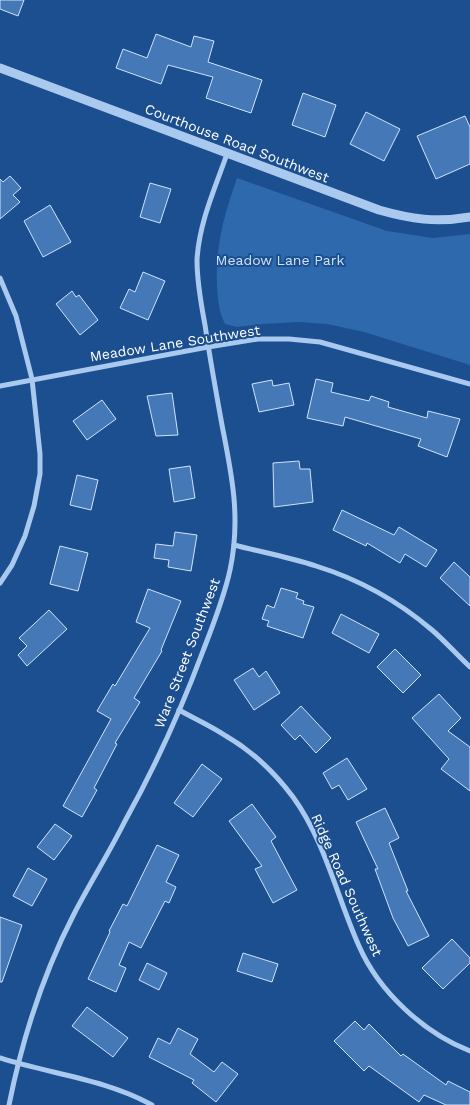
<svg xmlns="http://www.w3.org/2000/svg" width="470" height="1105" viewBox="0 0 470 1105" font-family="'Work Sans',sans-serif">
  <style>
    .green { fill: #2e69ad }
    .building { fill: #4478b7; stroke: #cfe3fa }
    .lines { fill: none; stroke-linecap: round; stroke-linejoin: round }
    .minor { stroke: #a9c9ee; stroke-width: 5 }
    .tertiary { stroke: #a9c9ee; stroke-width: 9 }
    .labels { text-anchor: middle; dominant-baseline: central; stroke-width: 4; stroke-linejoin: round; paint-order: stroke }
    .street-label { font-size: 14px; fill: #fff; stroke: #1b4f8f }
    .park-label { font-size: 14px; fill: #cfe3fa; stroke: #1b4f8f }
  </style>
  <rect width="100%" height="100%" fill="#1b4f8f"/>
  <path class="green" d="M237 178 387 231 433 238 470 234V365L364 332 327 324 299 322 263 324 237 327 225 324C219 312 218 300 217 287 215 247 224 215 237 178Z"/>
  <g class="building">
    <path d="M0 0H24L18 16 0 9Z"/>
    <path d="M156 34 191 47 194 36 214 41 208 62 262 80 251 113 206 98 213 77 168 65 161 84 116 68 123 49 147 58Z"/>
    <path d="M303 93 336 105 325 137 292 125Z"/>
    <path d="M366 112 400 129 384 161 350 144Z"/>
    <path d="M465 116 470 127V164L436 179 417 136Z"/>
    <path d="M10 176 21 188 13 195 20 202 0 219V179L3 182Z"/>
    <path d="M150 183 171 189 160 223 140 217Z"/>
    <path d="M50 205 71 242 43 257 24 221Z"/>
    <path d="M143 272 165 281 148 320 120 308 129 289 135 292Z"/>
    <path d="M72 291 76 297 79 295 98 320 80 335 56 304Z"/>
    <path d="M316 379 333 383 331 392 369 401 371 396 389 402 388 407 427 418 428 411 460 419 447 457 418 446 421 439 345 417 343 426 307 418Z"/>
    <path d="M272 380 273 386 289 383 294 405 259 412 252 384Z"/>
    <path d="M172 393 178 435 156 436 147 396Z"/>
    <path d="M102 400 116 419 87 440 73 421Z"/>
    <path d="M299 461 300 469H310L313 502 274 507 273 463Z"/>
    <path d="M190 466 195 498 174 502 169 469Z"/>
    <path d="M77 475 98 480 91 510 70 505Z"/>
    <path d="M342 510 394 535 399 527 437 550 426 567 405 554 400 563 367 543 366 546 333 530Z"/>
    <path d="M175 532 197 535 191 571 168 567 169 560 154 558 156 544 173 546Z"/>
    <path d="M60 546 88 553 78 591 50 584Z"/>
    <path d="M454 562 470 577V606L440 578Z"/>
    <path d="M281 588 298 593 296 598 304 601 303 604 314 607 303 638 267 626 269 621 262 619 267 605 274 608Z"/>
    <path d="M148 589 181 601 161 650 162 651 134 698 140 702 115 743 117 744 94 788 97 790 82 817 63 806 111 719 97 711 113 684 115 686 150 628 136 622Z"/>
    <path d="M49 610 67 629 27 666 18 655 27 646 19 638Z"/>
    <path d="M341 614 379 634 369 653 332 633Z"/>
    <path d="M395 649 421 675 403 693 377 667Z"/>
    <path d="M253 668 259 677 266 671 280 693 254 710 234 680Z"/>
    <path d="M439 694 461 718 448 731 470 747V791L441 769 449 759 412 718Z"/>
    <path d="M301 706 331 738 316 753 300 735 295 740 281 725Z"/>
    <path d="M347 758 367 789 348 800 339 785 332 789 323 773Z"/>
    <path d="M202 764 222 779 193 817 174 803Z"/>
    <path d="M252 804 276 837 271 841 297 890 273 903 255 869 262 866 229 821Z"/>
    <path d="M385 808 399 838 389 843 408 891H406L429 936 408 946 393 918 375 869H378L356 822Z"/>
    <path d="M55 824 72 836 54 860 37 847Z"/>
    <path d="M157 845 179 855 166 882 176 887 169 903 165 901 141 948 129 942 119 965 126 968 116 992 88 979 110 932 109 931 123 904 127 906Z"/>
    <path d="M28 868 47 879 32 906 13 896Z"/>
    <path d="M0 917 22 925 2 982H0Z"/>
    <path d="M452 939 470 958V963L443 989 422 968Z"/>
    <path d="M243 953 278 964 272 982 237 971Z"/>
    <path d="M147 963 167 973 159 990 139 980Z"/>
    <path d="M87 1007 128 1038 113 1057 72 1026Z"/>
    <path d="M355 1021 364 1030 369 1024 401 1056 403 1054 446 1085 448 1081 470 1092V1105H446L424 1095 419 1102 369 1066 364 1071 334 1041Z"/>
    <path d="M178 1028 198 1039 190 1054 214 1072 222 1062 238 1074 216 1102 192 1083 194 1080 149 1057 158 1038 170 1044Z"/>
  </g>
  <g class="lines">
    <g class="minor">
      <path d="M0 278 16 316 32 379 40 454V474L34 506 25 536 12 565 0 583"/>
      <path d="M0 386 208 347 258 339H289L320 342 470 384"/>
      <path d="M234 545C261 552 289 557 316 566 358 579 398 601 432 630 445 641 457 655 470 667"/>
      <path d="M179 710C195 719 211 726 226 736 252 751 275 773 293 797 325 841 337 897 359 946 379 992 424 1033 470 1051"/>
      <path d="M0 1058C50 1074 105 1079 152 1105"/>
      <path d="M9 1105C22 1040 43 974 74 914 90 883 109 853 125 821 155 767 181 710 203 651 213 625 224 598 230 570 241 519 232 475 222 425 216 392 210 359 205 325 201 304 197 282 197 260 199 223 215 188 227 154"/>
    </g>
    <path class="tertiary" d="M0 68 379 210C411 219 436 223 470 217"/>
  </g>
  <g class="labels">
    <g class="street-label">
      <text transform="translate(237 143) rotate(21)">Courthouse Road Southwest</text>
      <text transform="translate(175 343) rotate(-9)">Meadow Lane Southwest</text>
      <text transform="translate(187 653) rotate(-69)">Ware Street Southwest</text>
      <text transform="translate(347 885) rotate(66)">Ridge Road Southwest</text>
    </g>
    <g class="park-label">
      <text x="280" y="260">Meadow Lane Park</text>
    </g>
  </g>
</svg>
